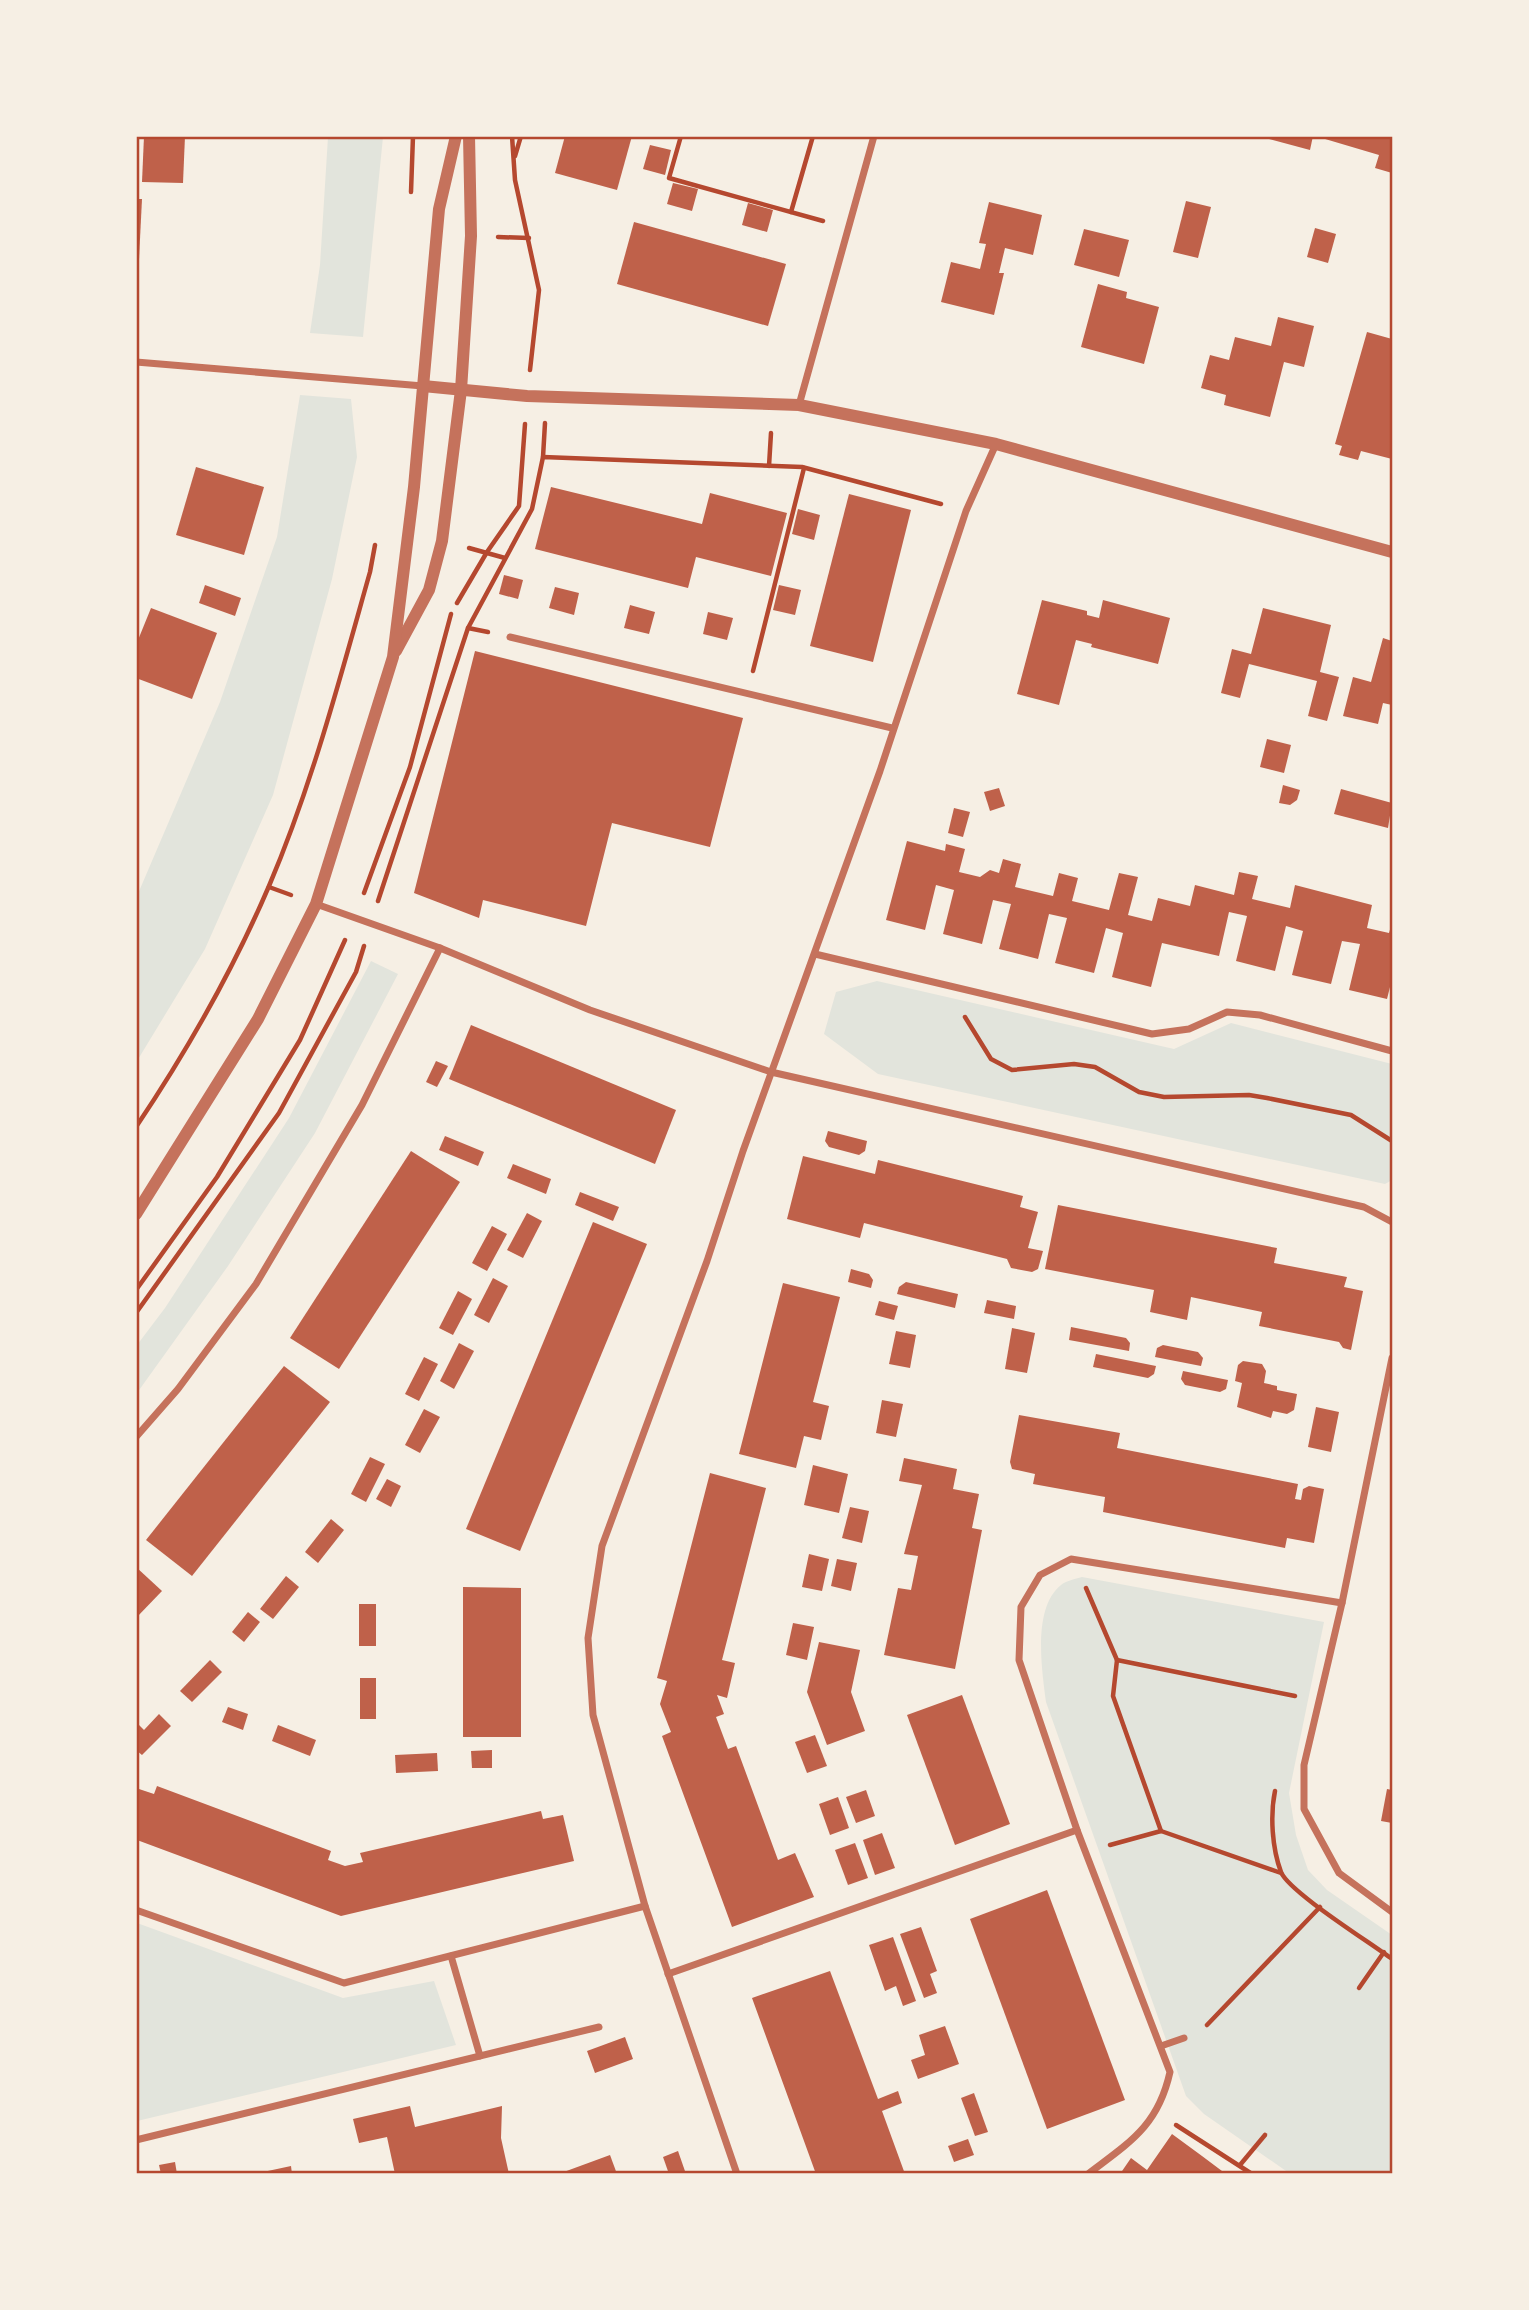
<svg xmlns="http://www.w3.org/2000/svg" width="1529" height="2310" viewBox="0 0 1529 2310" font-family="'Open Sans',sans-serif">
  <style>
    .green { fill: #e2e4dc }
    .building { fill: #bf614a }
    .lines { fill: none; stroke-linecap: round; stroke-linejoin: round }
    .path { stroke: #b5482f; stroke-width: 4.5 }
    .minor { stroke: #c5725c; stroke-width: 7 }
    .tertiary { stroke: #c5725c; stroke-width: 12 }
    .neatline { fill: none; stroke: #b5482f; stroke-width: 2.5 }
  </style>
  <rect width="100%" height="100%" fill="#f6efe4"/>
  <g class="green">
    <path d="M328 137H383L363 337 310 333 320 265Z"/>
    <path d="M300 395 351 399 357 457 332 579 273 795 205 949 137 1061V896L220 702 277 537Z"/>
    <path d="M371 961 398 974 315 1133 228 1266 137 1393V1345L165 1308 289 1118Z"/>
    <path d="M877 981 1174 1049 1231 1023 1392 1064V1180L1385 1184 878 1074 824 1034 836 992Z"/>
    <path d="M1082 1577 1324 1622 1289 1793 1296 1835 1308 1870 1327 1890 1392 1935V2173H1289L1204 2114 1186 2096 1046 1702C1042 1671 1032 1608 1061 1585 1066 1581 1075 1579 1082 1577Z"/>
    <path d="M137 1923 343 1998 434 1981 456 2045 137 2121Z"/>
  </g>
  <g class="building">
    <path d="M144 136H185L183 183 142 182Z"/>
    <path d="M565 136H632L617 190 555 173Z"/>
    <path d="M1270 136H1313L1310 150 1269 139Z"/>
    <path d="M1315 136H1392V173L1375 168 1379 155Z"/>
    <path d="M650 145 671 150 665 175 643 169Z"/>
    <path d="M673 183 698 189 692 211 667 204Z"/>
    <path d="M136 199H142L139 259H136Z"/>
    <path d="M1186 201 1211 207 1198 258 1173 252Z"/>
    <path d="M989 202 1042 215 1033 255 1005 248 999 273H1004L994 315 941 302 951 262 980 269 986 244 979 243Z"/>
    <path d="M748 203 773 210 767 232 742 225Z"/>
    <path d="M634 222 786 264 768 326 617 284Z"/>
    <path d="M1315 228 1336 234 1328 263 1307 257Z"/>
    <path d="M1084 229 1129 240 1119 277 1074 265Z"/>
    <path d="M1098 284 1127 292 1126 298 1159 307 1144 364 1081 347Z"/>
    <path d="M1278 317 1314 326 1304 367 1284 362 1270 417 1224 405 1226 395 1201 388 1210 355 1229 360 1235 337 1271 346Z"/>
    <path d="M1367 332 1392 339V459L1361 451 1358 460 1339 455 1342 446 1335 444Z"/>
    <path d="M196 467 264 487 244 555 176 535Z"/>
    <path d="M551 487 702 524 710 493 787 513 771 576 696 557 688 588 535 549Z"/>
    <path d="M849 494 911 510 873 662 810 646Z"/>
    <path d="M798 509 820 515 814 540 792 534Z"/>
    <path d="M504 575 523 580 518 599 499 594Z"/>
    <path d="M205 585 241 598 235 616 199 603Z"/>
    <path d="M779 585 801 590 795 615 773 610Z"/>
    <path d="M555 587 579 593 574 615 549 608Z"/>
    <path d="M1042 600 1087 611V615L1099 618 1103 600 1170 618 1158 664 1091 647 1092 644 1076 640 1059 705 1017 694Z"/>
    <path d="M630 605 655 612 649 634 624 628Z"/>
    <path d="M151 608 217 633 192 699 136 678V645Z"/>
    <path d="M1263 608 1331 625 1320 672 1339 677 1327 721 1308 716 1317 681 1249 664 1240 698 1221 693 1232 649 1251 654Z"/>
    <path d="M708 612 733 618 727 640 703 634Z"/>
    <path d="M1383 638 1392 641V705L1383 703 1378 724 1343 716 1353 677 1371 682Z"/>
    <path d="M475 651 743 718 710 847 612 823 586 926 483 900 479 918 414 893Z"/>
    <path d="M1267 739 1291 745 1284 773 1260 767Z"/>
    <path d="M1283 785 1300 790 1297 800 1290 805 1279 803Z"/>
    <path d="M999 788 1005 806 990 811 984 792Z"/>
    <path d="M1341 789 1392 803 1388 828 1334 814Z"/>
    <path d="M954 808 970 812 963 837 948 833Z"/>
    <path d="M907 841 945 851 946 844 965 849 959 872 980 877 990 870 999 873 1003 859 1021 864 1015 887 1053 896 1059 873 1078 878 1072 901 1109 910 1119 873 1138 877 1128 915 1152 921 1158 898 1190 906 1195 885 1234 895 1239 872 1258 876 1252 899 1290 908 1295 885 1372 905 1367 928 1389 933 1392 923V979L1387 999 1349 990 1360 944 1342 941 1331 984 1292 975 1303 931 1286 926 1275 971 1236 961 1247 916 1229 912 1219 956 1162 943 1151 987 1112 977 1123 933 1106 928 1094 973 1055 963 1067 918 1049 914 1038 959 999 949 1011 904 993 900 982 944 943 934 954 890 936 885 925 930 886 920Z"/>
    <path d="M471 1025 676 1110 655 1164 449 1079Z"/>
    <path d="M436 1061 448 1066 437 1087 426 1082Z"/>
    <path d="M828 1131 867 1141 865 1151 859 1155 829 1147 825 1141Z"/>
    <path d="M445 1136 484 1152 478 1166 439 1150Z"/>
    <path d="M411 1151 460 1182 339 1369 290 1338Z"/>
    <path d="M803 1156 875 1174 878 1160 1023 1196 1020 1207 1038 1212 1028 1248 1043 1251 1038 1269 1032 1272 1011 1268 1007 1259 864 1223 860 1238 787 1219Z"/>
    <path d="M513 1164 551 1179 546 1194 507 1178Z"/>
    <path d="M580 1192 619 1207 613 1221 575 1205Z"/>
    <path d="M1058 1205 1277 1248 1274 1263 1347 1277 1344 1287 1363 1291 1351 1350 1343 1348 1339 1342 1259 1326 1262 1312 1191 1297 1187 1320 1150 1312 1154 1290 1045 1269Z"/>
    <path d="M527 1213 542 1221 523 1258 507 1250Z"/>
    <path d="M593 1222 647 1244 520 1551 466 1529Z"/>
    <path d="M492 1226 507 1234 487 1271 472 1263Z"/>
    <path d="M851 1269 869 1274 873 1280 871 1288 848 1282Z"/>
    <path d="M493 1278 508 1286 489 1323 474 1315Z"/>
    <path d="M906 1282 958 1294 955 1308 897 1294 899 1287Z"/>
    <path d="M783 1283 840 1297 813 1402 829 1406 821 1440 804 1436 796 1468 739 1454Z"/>
    <path d="M458 1291 472 1299 453 1335 439 1328Z"/>
    <path d="M987 1300 1016 1306 1014 1319 984 1313Z"/>
    <path d="M879 1301 898 1306 894 1320 875 1315Z"/>
    <path d="M1071 1327 1126 1338 1130 1343 1129 1351 1069 1340Z"/>
    <path d="M1012 1328 1035 1333 1027 1373 1005 1369Z"/>
    <path d="M896 1331 916 1335 910 1368 889 1364Z"/>
    <path d="M459 1343 474 1351 454 1389 440 1381Z"/>
    <path d="M1163 1345 1198 1352 1203 1358 1201 1366 1155 1357 1157 1348Z"/>
    <path d="M1096 1354 1156 1366 1154 1374 1148 1378 1093 1367Z"/>
    <path d="M424 1357 438 1364 419 1401 405 1394Z"/>
    <path d="M1243 1361 1262 1364 1266 1371 1264 1383 1277 1386V1390L1297 1394 1294 1410 1287 1414 1273 1411 1271 1418 1237 1407 1242 1383 1235 1381 1238 1365Z"/>
    <path d="M284 1366 330 1402 192 1576 146 1540Z"/>
    <path d="M1183 1371 1228 1380 1226 1389 1220 1392 1185 1385 1181 1379Z"/>
    <path d="M882 1400 903 1404 896 1437 876 1433Z"/>
    <path d="M1316 1407 1339 1412 1331 1452 1308 1447Z"/>
    <path d="M424 1409 440 1417 420 1453 405 1445Z"/>
    <path d="M1019 1415 1120 1433 1117 1448 1298 1484 1295 1499 1301 1500 1303 1489 1309 1486 1324 1489 1314 1543 1287 1538 1285 1548 1103 1512 1105 1497 1033 1484 1035 1474 1012 1469 1010 1462Z"/>
    <path d="M370 1457 385 1464 366 1502 351 1494Z"/>
    <path d="M904 1458 957 1469 953 1489 979 1494 972 1528 982 1530 955 1669 884 1655 898 1588 911 1590 918 1556 904 1554 922 1485 899 1481Z"/>
    <path d="M813 1465 848 1474 839 1513 804 1505Z"/>
    <path d="M710 1473 766 1488 722 1660 735 1663 727 1698 717 1695 724 1714 716 1717 728 1749 736 1746 778 1860 795 1853 814 1897 732 1927 662 1736 671 1732 660 1704 667 1681 657 1678Z"/>
    <path d="M387 1479 401 1486 391 1507 376 1499Z"/>
    <path d="M850 1507 869 1511 862 1543 842 1538Z"/>
    <path d="M331 1519 344 1530 318 1563 305 1552Z"/>
    <path d="M809 1554 829 1559 822 1591 802 1587Z"/>
    <path d="M837 1559 857 1563 851 1591 831 1586Z"/>
    <path d="M136 1567 162 1591 136 1618Z"/>
    <path d="M286 1576 299 1587 273 1619 260 1609Z"/>
    <path d="M463 1587 521 1588V1737H463Z"/>
    <rect x="359" y="1604" width="17" height="42"/>
    <path d="M248 1612 260 1622 244 1642 232 1632Z"/>
    <path d="M793 1623 814 1627 807 1660 786 1655Z"/>
    <path d="M819 1642 860 1650 851 1692 865 1731 827 1745 807 1692Z"/>
    <path d="M210 1660 222 1672 192 1702 180 1691Z"/>
    <rect x="360" y="1678" width="16" height="41"/>
    <path d="M962 1695 1010 1824 955 1845 907 1715Z"/>
    <path d="M228 1707 248 1714 243 1730 222 1722Z"/>
    <path d="M159 1714 171 1726 142 1755 136 1750V1722L144 1730Z"/>
    <path d="M278 1725 316 1740 310 1756 272 1741Z"/>
    <path d="M815 1735 827 1766 807 1773 795 1742Z"/>
    <path d="M492 1750V1768H472L471 1751Z"/>
    <path d="M437 1753 438 1771 396 1773 395 1755Z"/>
    <path d="M157 1786 331 1851 328 1860 345 1866 363 1862 360 1853 541 1811 543 1819 563 1815 574 1861 341 1916 137 1840 136 1788 154 1794Z"/>
    <path d="M1387 1789 1392 1790V1823L1381 1821Z"/>
    <path d="M866 1790 875 1816 856 1823 846 1797Z"/>
    <path d="M838 1797 849 1828 830 1835 819 1804Z"/>
    <path d="M882 1833 895 1868 875 1875 863 1840Z"/>
    <path d="M855 1843 868 1878 848 1885 835 1850Z"/>
    <path d="M1047 1890 1125 2100 1047 2129 970 1919Z"/>
    <path d="M921 1927 937 1971 930 1974 937 1993 924 1998 900 1934Z"/>
    <path d="M893 1937 916 2001 903 2006 896 1986 885 1991 869 1945Z"/>
    <path d="M830 1971 878 2099 898 2091 902 2103 882 2111 905 2174H816L752 1998Z"/>
    <path d="M945 2026 959 2064 918 2079 911 2060 925 2055 919 2035Z"/>
    <path d="M625 2037 633 2059 595 2073 587 2051Z"/>
    <path d="M974 2093 988 2132 975 2136 961 2098Z"/>
    <path d="M410 2106 415 2127 502 2106 501 2138 509 2174H395L387 2137 359 2143 353 2119Z"/>
    <path d="M1172 2134 1202 2156 1226 2174H1120L1131 2158 1147 2170Z"/>
    <path d="M968 2139 974 2155 954 2162 948 2146Z"/>
    <path d="M678 2151 686 2174H669L663 2157Z"/>
    <path d="M610 2155 617 2174H561V2173Z"/>
    <path d="M175 2162 177 2174H161L159 2165Z"/>
    <path d="M291 2166 292 2174H263V2172Z"/>
  </g>
  <g class="lines">
    <g class="path">
      <path d="M512 136 515 180 539 290 530 370"/>
      <path d="M681 136 669 178 823 221"/>
      <path d="M515 156 521 136"/>
      <path d="M411 192 413 136"/>
      <path d="M791 212 813 136"/>
      <path d="M498 237 529 238"/>
      <path d="M543 457 545 423"/>
      <path d="M769 466 771 433"/>
      <path d="M469 548 505 558"/>
      <path d="M457 603 487 552 519 506 525 424"/>
      <path d="M468 628 488 632"/>
      <path d="M753 671 804 468"/>
      <path d="M269 887 291 895"/>
      <path d="M364 893 410 767 451 614"/>
      <path d="M378 901 468 628 532 509 543 457 802 467 941 504"/>
      <path d="M965 1017 991 1059 1012 1070 1074 1064 1095 1067 1139 1092 1164 1097 1249 1095 1267 1098 1351 1115 1392 1141"/>
      <path d="M136 1127C187 1051 233 970 269 886 312 785 340 678 370 572L375 545"/>
      <path d="M136 1290 217 1177 300 1040 345 940"/>
      <path d="M136 1313 279 1113 356 972 364 946"/>
      <path d="M1086 1588 1117 1660 1295 1696"/>
      <path d="M1117 1660 1113 1696 1161 1831"/>
      <path d="M1275 1791C1270 1815 1272 1848 1281 1872 1289 1892 1371 1943 1392 1959"/>
      <path d="M1110 1845 1161 1831 1281 1873"/>
      <path d="M1359 1988 1384 1952"/>
      <path d="M1207 2025 1320 1907"/>
      <path d="M1176 2125 1252 2174"/>
      <path d="M1240 2165 1265 2135"/>
    </g>
    <g class="minor">
      <path d="M136 362 423 386"/>
      <path d="M799 405 874 136"/>
      <path d="M510 637 892 728"/>
      <path d="M316 904 440 948 590 1010 771 1072 1364 1207 1392 1222"/>
      <path d="M815 954 1152 1034 1189 1029 1227 1012 1260 1015 1392 1051"/>
      <path d="M1392 1358 1342 1603 1304 1765V1809L1339 1873 1392 1912"/>
      <path d="M136 1437 178 1389 256 1284 362 1105 440 948"/>
      <path d="M136 1910 344 1983 645 1906"/>
      <path d="M451 1956 480 2056"/>
      <path d="M668 1974 1077 1830"/>
      <path d="M1161 2046 1184 2038"/>
      <path d="M136 2140 599 2027"/>
      <path d="M737 2174 645 1906 593 1715 588 1638 602 1546 707 1261 743 1151 880 771 966 511 996 444"/>
      <path d="M1088 2174C1130 2142 1158 2126 1170 2072L1077 1830 1019 1660 1021 1607 1040 1575 1071 1559 1342 1603"/>
    </g>
    <g class="tertiary">
      <path d="M423 386 527 396 799 405 996 444 1392 552"/>
      <path d="M396 651 429 590 442 541 461 390 471 236 469 136"/>
      <path d="M136 1214 258 1019 316 904 393 657 414 487 439 209 456 136"/>
    </g>
  </g>
  <rect width="1529" height="2310" fill="none" stroke="#f6efe4" stroke-width="276"/>
  <rect x="138" y="138" width="1253" height="2034" class="neatline"/>
</svg>
